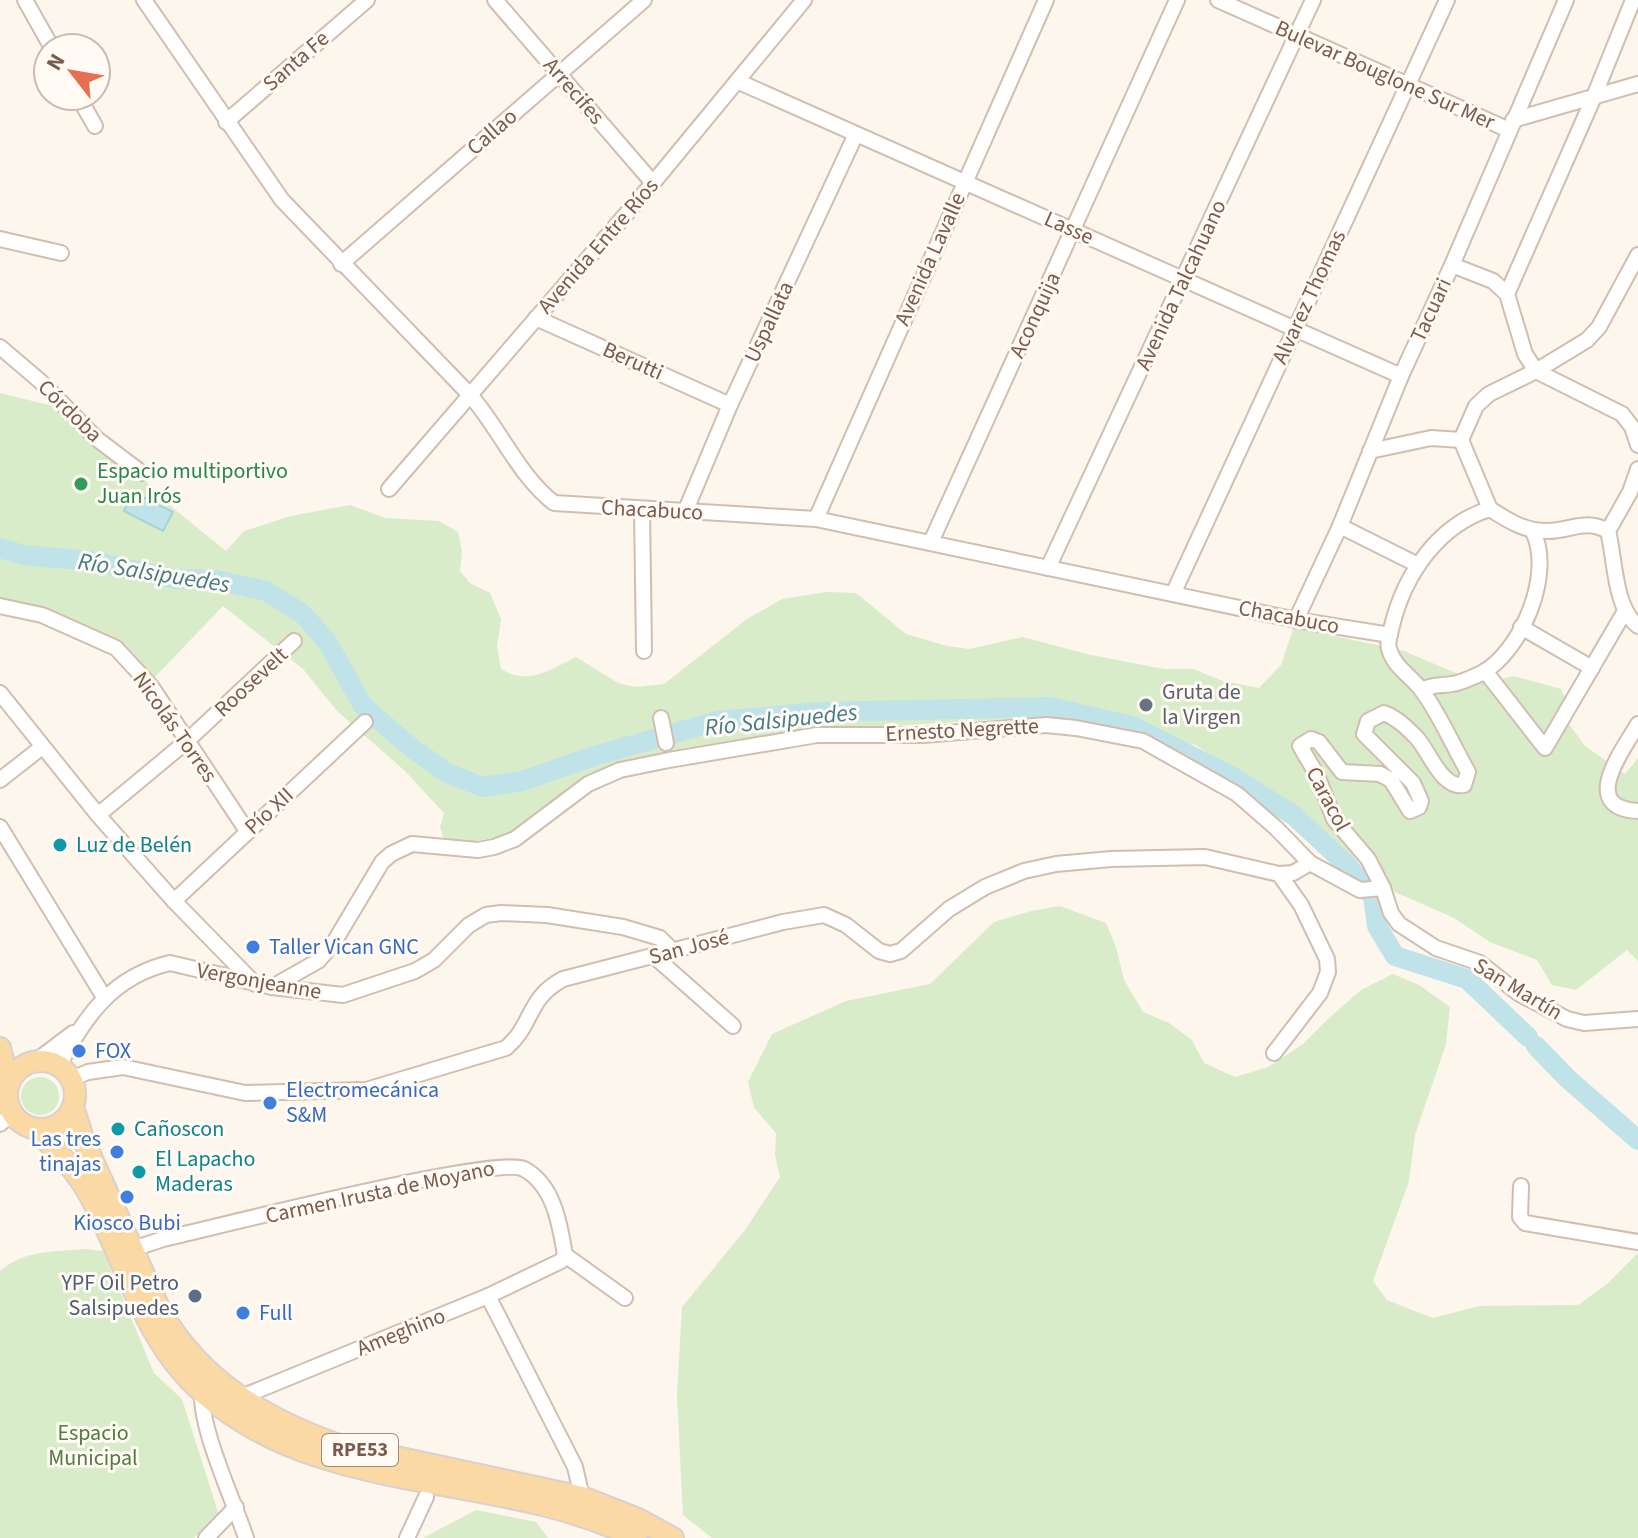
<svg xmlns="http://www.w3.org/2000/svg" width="1638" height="1538" viewBox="0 0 1638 1538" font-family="'Source Sans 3',sans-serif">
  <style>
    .green { fill: #d8ecc9 }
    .water { fill: #bfe3e8; stroke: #a5d3da; stroke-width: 2 }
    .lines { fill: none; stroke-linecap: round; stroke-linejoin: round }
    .river { stroke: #bfe3e8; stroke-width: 20 }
    .street-casing { stroke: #d1beb0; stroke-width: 18 }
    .primary-casing { stroke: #dad1cd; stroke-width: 24 }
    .street { stroke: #fff; stroke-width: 14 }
    .primary { stroke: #fbd9a5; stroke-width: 20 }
    .leisure-dot { fill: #2e9e5b; stroke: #fffaf3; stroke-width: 3 }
    .worship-dot { fill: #6b7280; stroke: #fffaf3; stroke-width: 3 }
    .culture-dot { fill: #0f9aa8; stroke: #fffaf3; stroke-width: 3 }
    .shop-dot { fill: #3f7fe0; stroke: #fffaf3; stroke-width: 3 }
    .service-dot { fill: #5c6f8a; stroke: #fffaf3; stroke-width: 3 }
    .labels { text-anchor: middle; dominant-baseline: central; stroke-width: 6; stroke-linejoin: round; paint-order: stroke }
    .shield { fill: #fffaf3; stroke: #a28b7f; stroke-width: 2 }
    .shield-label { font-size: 20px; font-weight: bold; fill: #7a5c4d }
    .street-label { font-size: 22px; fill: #7a5c4d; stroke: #fffaf3 }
    .leisure-label { font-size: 22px; fill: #27864d; stroke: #fffaf3; text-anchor: start }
    .worship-label { font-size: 22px; fill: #5b616d; stroke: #fffaf3; text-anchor: start }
    .culture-label { font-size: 22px; fill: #0d838f; stroke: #fffaf3; text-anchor: start }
    .shop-label { font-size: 22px; fill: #366cbe; stroke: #fffaf3; text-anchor: start }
    .service-label { font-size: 22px; fill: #4e5e75; stroke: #fffaf3; text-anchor: end }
    .park-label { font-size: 22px; fill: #537a41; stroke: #fffaf3 }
    .water-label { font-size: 24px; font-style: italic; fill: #437c86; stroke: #fffaf3 }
  </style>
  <rect width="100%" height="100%" fill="#fdf6ec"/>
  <g class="green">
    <path d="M0 393 61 408 136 472 173 508 226 551 244 531 291 516 350 505 385 518 439 521 458 532 462 552 460 571 470 583 490 593 501 619 497 646 501 669C528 686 550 670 576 657L618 683 635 687 664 684 747 619 782 599 826 592 856 593 906 634 947 646 969 649 1023 637 1091 655 1164 669H1193L1223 681 1259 688 1281 665 1296 620 1325 634 1404 651 1463 676 1488 682 1514 676 1561 689 1568 703 1564 717 1585 746 1625 774 1638 758V961L1627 950 1576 990 1552 985 1537 960 1490 942 1454 918 1395 892 1279 797 1195 745 1045 717 787 732 628 760 574 785 517 830 488 839 459 843 444 840 440 827 444 813 405 771 338 712 303 669 223 606 154 678 125 644 41 607 0 599Z"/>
    <path d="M1060 906 1106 923 1116 947 1124 980 1143 1012 1169 1023 1192 1040 1204 1063 1235 1077 1268 1067 1303 1044 1328 1019 1361 990 1393 974 1419 985 1450 1007 1446 1044 1415 1135 1409 1181 1373 1281 1387 1300 1433 1318 1479 1306 1578 1305 1607 1284 1638 1253V1538H712L683 1515 677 1395 682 1307 745 1230 780 1177 775 1155 776 1133 754 1108 748 1082 772 1034 846 1001 930 984 994 922 1031 911Z"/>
    <circle cx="40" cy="1096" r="19"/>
    <path d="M84 1249 103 1251 154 1373 182 1399 218 1512 194 1538H0V1271C23 1250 54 1252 84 1249Z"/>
    <path d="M476 1510 536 1522 548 1538H423Z"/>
  </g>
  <path class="water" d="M133 492 173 512 163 531 124 511Z"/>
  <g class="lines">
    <g class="river">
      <path d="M0 548 23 555 91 561 176 579 216 580 266 591 303 614 328 643 363 706 408 745 447 773 483 787 522 781 594 756 717 721 821 712 1050 707 1132 726 1233 777 1293 815 1347 865 1373 897 1377 926 1395 956 1467 979 1528 1037"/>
      <path d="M1536 1046 1568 1079 1638 1140"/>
    </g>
    <g class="street-casing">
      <g id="street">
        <path d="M25 0 52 48"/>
        <path d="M144 0 282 200 470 395C500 429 518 475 554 503L816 519 1296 620 1390 635"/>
        <path d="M495 0 653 183"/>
        <path d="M1218 0 1509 130"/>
        <path d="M1633 0 1593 99 1507 294 1525 354 1536 371 1622 414 1632 427 1638 445"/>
        <path d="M737 81 1401 376"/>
        <path d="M78 96 95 126"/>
        <path d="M1513 120 1638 84"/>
        <path d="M226 122 367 0"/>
        <path d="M0 239 61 253"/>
        <path d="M341 264 644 0"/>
        <path d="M1452 265 1493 281 1507 294"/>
        <path d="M536 318 730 405"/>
        <path d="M0 347 40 381 97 439 142 473"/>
        <path d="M1370 451 1431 438 1461 440"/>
        <path d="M389 489 653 183 804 0"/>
        <path d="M1490 509 1461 440 1476 406 1489 394 1536 371 1587 340 1599 327 1638 255"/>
        <path d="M642 510 644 651"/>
        <path d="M685 512 730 405 856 134"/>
        <path d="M816 519 1046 0"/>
        <path d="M1340 526 1418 565"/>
        <path d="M1608 531C1585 518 1571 531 1547 531 1524 531 1509 521 1490 509 1439 524 1404 575 1392 626 1390 634 1387 642 1389 649 1395 669 1412 676 1423 692 1441 717 1453 746 1468 772L1464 785C1441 789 1429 750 1416 737 1406 727 1397 718 1384 713L1368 721 1364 734 1413 783 1421 801 1419 807 1410 811 1391 780 1380 774 1342 772 1319 742 1311 739 1300 746 1317 775 1334 819 1368 859 1383 888 1391 913 1399 924 1436 948 1480 963 1518 993 1567 1019 1584 1023 1638 1019"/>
        <path d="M1608 531C1615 558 1614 608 1638 626"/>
        <path d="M1608 531 1630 492 1638 469"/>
        <path d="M931 542 1177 0"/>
        <path d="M1048 568 1313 0"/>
        <path d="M1173 594 1447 0"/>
        <path d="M0 606 42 615 116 648 151 686 247 831"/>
        <path d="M1296 620 1340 526 1401 376 1452 265 1566 0"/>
        <path d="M1521 627 1592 668"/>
        <path d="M1485 671 1545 748 1625 611"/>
        <path d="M1422 690C1433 684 1441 686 1452 684 1462 683 1473 677 1482 673 1522 651 1555 571 1532 530"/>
        <path d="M0 693 98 815 174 901 255 984"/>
        <path d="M661 718 666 743"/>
        <path d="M1638 724C1623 750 1578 808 1638 811"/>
        <path d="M0 780 42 747"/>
        <path d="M98 815 187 741 294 641"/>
        <path d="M0 827 104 997"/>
        <path d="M174 901 365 722"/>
        <path d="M655 957 733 1026"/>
        <path d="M272 987 318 961 333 944 382 862 391 854 412 844 478 850 494 847 515 839 588 784 620 770 669 760 817 735H923L1046 725 1076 728 1143 741 1237 794 1276 828 1310 863 1360 890 1383 888"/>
        <path d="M1274 1053 1320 993 1328 972 1327 959 1301 905 1279 874"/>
        <path d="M36 1061 73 1033"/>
        <path d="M59 1066C84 1017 113 976 170 963L272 987 343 995 415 971 434 960 469 925 486 915 501 913 547 915 623 927 660 938 672 950"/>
        <path d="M71 1079 88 1072 123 1067 245 1093 366 1090 506 1048C534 1024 526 999 563 979L783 922 824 915 846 925 879 951 890 954 901 951 949 909 985 887 1024 871 1056 864 1111 859 1205 857 1279 874 1293 873 1310 863"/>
        <path d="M0 1124 13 1113"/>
        <path d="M1521 1186 1520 1217 1525 1223 1638 1242"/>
        <path d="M133 1249 163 1239C213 1228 496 1155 524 1169 554 1185 560 1225 565 1255L561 1261 488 1296 239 1398"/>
        <path d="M565 1255 625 1298"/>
        <path d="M488 1296 567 1451 575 1467 582 1497"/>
        <path d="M203 1387C195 1419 235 1503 246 1538"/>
        <path d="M206 1538 236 1507"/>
        <path d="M407 1538 426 1497"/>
      </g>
    </g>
    <g class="primary-casing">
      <g id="primary">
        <path d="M0 1048 9 1084"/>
        <circle cx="41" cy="1095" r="34"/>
        <path d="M73 1107 84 1141 161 1312C201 1380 263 1418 336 1444L582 1497 638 1519 673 1538"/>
        <path d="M35 1129C54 1148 76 1170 89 1194 126 1261 143 1341 203 1393 323 1499 500 1470 636 1538"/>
      </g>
    </g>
    <use href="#street" class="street"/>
    <use href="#primary" class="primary"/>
  </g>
  <circle class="leisure-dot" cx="81" cy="484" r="8"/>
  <circle class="worship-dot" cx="1146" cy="705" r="8"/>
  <g class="culture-dot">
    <circle cx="60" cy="845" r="8"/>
    <circle cx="118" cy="1129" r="8"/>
    <circle cx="139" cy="1172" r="8"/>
  </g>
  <g class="shop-dot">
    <circle cx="253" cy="947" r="8"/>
    <circle cx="79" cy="1051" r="8"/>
    <circle cx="270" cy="1103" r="8"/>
    <circle cx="117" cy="1152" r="8"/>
    <circle cx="127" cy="1197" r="8"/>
    <circle cx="243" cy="1313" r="8"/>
  </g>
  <circle class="service-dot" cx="195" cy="1296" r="8"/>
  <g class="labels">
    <rect class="shield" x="322" y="1434" width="76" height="32" rx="6"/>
    <g class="shield-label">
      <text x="360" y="1450">RPE53</text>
    </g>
    <g class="street-label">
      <text transform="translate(296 61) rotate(-41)">Santa Fe</text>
      <text transform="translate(1385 75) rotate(24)">Bulevar Bouglone Sur Mer</text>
      <text transform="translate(574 91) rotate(49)">Arrecifes</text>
      <text transform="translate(492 132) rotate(-41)">Callao</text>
      <text transform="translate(1069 228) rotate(24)">Lasse</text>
      <text transform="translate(598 246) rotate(-49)">Avenida Entre Ríos</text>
      <text transform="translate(930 259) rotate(-66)">Avenida Lavalle</text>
      <text transform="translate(1181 285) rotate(-65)">Avenida Talcahuano</text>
      <text transform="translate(1309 297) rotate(-65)">Alvarez Thomas</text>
      <text transform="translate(1431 310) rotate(-65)">Tacuari</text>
      <text transform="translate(1035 315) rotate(-65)">Aconquija</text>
      <text transform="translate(769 322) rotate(-65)">Uspallata</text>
      <text transform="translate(633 361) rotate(24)">Berutti</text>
      <text transform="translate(70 411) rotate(44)">Córdoba</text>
      <text transform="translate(652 510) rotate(3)">Chacabuco</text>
      <text transform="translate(1289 617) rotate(11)">Chacabuco</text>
      <text transform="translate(251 682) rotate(-43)">Roosevelt</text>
      <text transform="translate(175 727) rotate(55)">Nicolás Torres</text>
      <text transform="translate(962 730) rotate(-3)">Ernesto Negrette</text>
      <text transform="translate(1328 799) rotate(62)">Caracol</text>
      <text transform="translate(269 811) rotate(-43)">Pío XII</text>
      <text transform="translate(689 947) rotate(-15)">San José</text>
      <text transform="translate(259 981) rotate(10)">Vergonjeanne</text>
      <text transform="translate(1518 989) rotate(31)">San Martín</text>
      <text transform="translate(380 1192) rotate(-12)">Carmen Irusta de Moyano</text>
      <text transform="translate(401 1332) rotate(-22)">Ameghino</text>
    </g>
    <g class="leisure-label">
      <text x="97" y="471">Espacio multiportivo<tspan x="97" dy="25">Juan Irós</tspan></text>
    </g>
    <g class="worship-label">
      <text x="1162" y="692">Gruta de<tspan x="1162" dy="25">la Virgen</tspan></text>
    </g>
    <g class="culture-label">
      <text x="76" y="845">Luz de Belén</text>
      <text x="134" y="1129">Cañoscon</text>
      <text x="155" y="1159">El Lapacho<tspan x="155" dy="25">Maderas</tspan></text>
    </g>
    <g class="shop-label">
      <text x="269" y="947">Taller Vican GNC</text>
      <text x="95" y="1051">FOX</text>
      <text x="286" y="1090">Electromecánica<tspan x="286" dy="25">S&amp;M</tspan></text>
      <text x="101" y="1139" text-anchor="end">Las tres<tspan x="101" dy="25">tinajas</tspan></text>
      <text x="127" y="1223" text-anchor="middle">Kiosco Bubi</text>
      <text x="259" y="1313">Full</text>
    </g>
    <g class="service-label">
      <text x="179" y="1283">YPF Oil Petro<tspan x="179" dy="25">Salsipuedes</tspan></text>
    </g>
    <g class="park-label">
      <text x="93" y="1433">Espacio<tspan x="93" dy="25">Municipal</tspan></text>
    </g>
    <g class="water-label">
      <text transform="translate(154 573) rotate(9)">Río Salsipuedes</text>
      <text transform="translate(781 720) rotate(-6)">Río Salsipuedes</text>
    </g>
  </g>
  <g transform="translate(72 72) rotate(301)"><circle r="38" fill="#fffaf3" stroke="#cabbb1" stroke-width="2"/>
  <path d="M0-6L14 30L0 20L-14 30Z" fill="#e76f51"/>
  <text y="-12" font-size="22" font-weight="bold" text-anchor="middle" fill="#7a5c4d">N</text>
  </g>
</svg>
